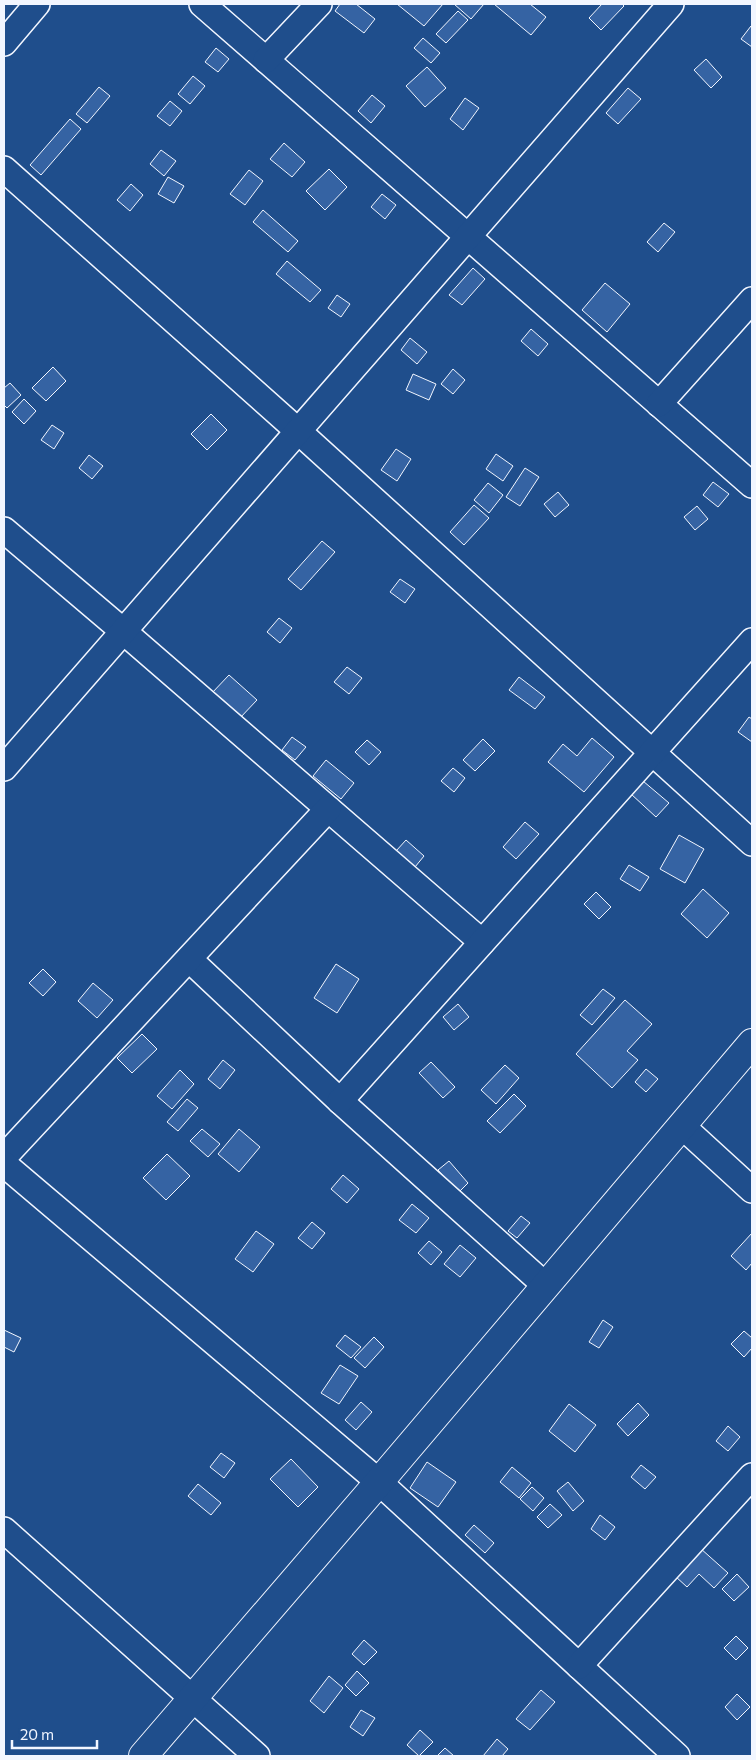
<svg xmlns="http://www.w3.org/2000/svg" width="756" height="1760" viewBox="0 0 756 1760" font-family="Commissioner,sans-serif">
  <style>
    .building { fill: #3563a3; stroke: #f2f6ff }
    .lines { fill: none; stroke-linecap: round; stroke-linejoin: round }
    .street-casing { stroke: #f2f6ff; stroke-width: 28 }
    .secondary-casing { stroke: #f2f6ff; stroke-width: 30 }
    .street { stroke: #1f4e8c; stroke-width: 25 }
    .secondary { stroke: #1f4e8c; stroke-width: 28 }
  </style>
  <rect width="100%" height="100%" fill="#1f4e8c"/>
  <g class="building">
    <path d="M340 4H356L375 19 364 33 335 11Z"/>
    <path d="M397 4H443L424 26Z"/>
    <path d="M454 4H484L471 19Z"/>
    <path d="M494 4H530L546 17 531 35Z"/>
    <path d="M602 4H622L624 6 601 30 589 18Z"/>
    <path d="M458 11 468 20 446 43 436 34Z"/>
    <path d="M751 26 752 27V47L741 39Z"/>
    <path d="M423 38 440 53 431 63 414 48Z"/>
    <path d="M216 48 229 59 218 72 205 62Z"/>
    <path d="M706 59 722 77 711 88 694 70Z"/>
    <path d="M427 67 446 88 425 107 406 86Z"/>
    <path d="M193 76 205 86 190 104 178 94Z"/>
    <path d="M99 87 110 96 87 123 76 114Z"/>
    <path d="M628 88 641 99 618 124 606 113Z"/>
    <path d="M372 95 385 106 371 123 358 111Z"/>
    <path d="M465 98 479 108 463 130 450 119Z"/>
    <path d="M170 101 182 111 170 126 157 116Z"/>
    <path d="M70 119 81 129 41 175 30 165Z"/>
    <path d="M284 143 305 162 292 177 270 159Z"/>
    <path d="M161 150 176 161 164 176 150 164Z"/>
    <path d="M329 169 347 187 325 210 306 191Z"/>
    <path d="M249 170 263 181 245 205 230 194Z"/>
    <path d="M168 177 184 186 174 203 158 194Z"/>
    <path d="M131 184 143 195 130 211 117 200Z"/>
    <path d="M382 194 396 205 385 219 371 207Z"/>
    <path d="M263 210 298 241 288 252 253 222Z"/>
    <path d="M664 223 675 232 658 252 647 242Z"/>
    <path d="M287 261 321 290 310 302 276 274Z"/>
    <path d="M473 268 485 279 462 305 449 295Z"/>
    <path d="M605 283 630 304 607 332 582 310Z"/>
    <path d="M337 295 350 304 341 317 328 308Z"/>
    <path d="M531 329 548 344 538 356 521 341Z"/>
    <path d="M410 338 427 352 417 364 401 350Z"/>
    <path d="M53 367 66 381 46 401 32 388Z"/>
    <path d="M453 369 465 380 453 394 441 384Z"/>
    <path d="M413 374 436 384 429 400 406 390Z"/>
    <path d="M10 383 21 395 7 408 4 405V388Z"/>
    <path d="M24 399 36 411 24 424 12 412Z"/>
    <path d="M211 414 227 430 207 450 191 434Z"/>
    <path d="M52 425 64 433 54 449 41 440Z"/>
    <path d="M396 449 411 459 397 481 381 470Z"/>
    <path d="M496 454 513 466 503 481 486 469Z"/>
    <path d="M89 455 103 466 92 479 79 468Z"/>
    <path d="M525 468 539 477 520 506 506 497Z"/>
    <path d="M713 482 729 494 718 507 703 495Z"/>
    <path d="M488 483 503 495 489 513 474 500Z"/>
    <path d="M558 492 569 505 555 517 544 504Z"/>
    <path d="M474 505 489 518 464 545 450 532Z"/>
    <path d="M697 506 708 519 695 530 684 517Z"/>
    <path d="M322 541 335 552 301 590 288 579Z"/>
    <path d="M400 579 415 589 405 603 390 592Z"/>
    <path d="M279 618 292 628 280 643 267 632Z"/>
    <path d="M347 667 362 678 349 694 334 682Z"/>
    <path d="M229 675 257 700 239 719 211 694Z"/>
    <path d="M519 677 545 697 535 709 509 690Z"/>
    <path d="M749 717 752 719V742L738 732Z"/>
    <path d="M292 737 306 747 295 760 282 750Z"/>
    <path d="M592 738 614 757 584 792 548 762 563 744 577 756Z"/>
    <path d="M483 739 495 751 475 771 463 760Z"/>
    <path d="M367 740 381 752 369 765 355 752Z"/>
    <path d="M326 760 354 783 341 799 313 776Z"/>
    <path d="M453 768 465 778 454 792 441 781Z"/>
    <path d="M643 781 669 803 656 817 631 794Z"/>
    <path d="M525 822 539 834 516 859 503 847Z"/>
    <path d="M679 835 704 849 685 883 660 869Z"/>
    <path d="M406 840 424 856 415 867 396 851Z"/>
    <path d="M629 865 649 877 640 891 620 879Z"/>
    <path d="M703 889 729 913 707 938 681 914Z"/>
    <path d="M596 892 611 907 599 919 584 904Z"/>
    <path d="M336 964 359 979 337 1013 314 998Z"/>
    <path d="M43 969 56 982 43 996 29 983Z"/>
    <path d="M93 983 113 1000 97 1018 78 1001Z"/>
    <path d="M603 989 615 998 592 1025 580 1015Z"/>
    <path d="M625 1000 652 1024 627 1051 638 1060 612 1088 576 1054Z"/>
    <path d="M458 1004 469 1017 454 1030 443 1017Z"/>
    <path d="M142 1034 157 1049 132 1073 117 1058Z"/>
    <path d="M223 1060 235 1070 220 1089 208 1079Z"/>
    <path d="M431 1062 455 1087 443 1098 419 1073Z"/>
    <path d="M505 1065 519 1078 496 1104 481 1090Z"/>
    <path d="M646 1069 658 1079 646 1092 635 1082Z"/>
    <path d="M180 1070 194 1084 172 1109 157 1096Z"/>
    <path d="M514 1094 526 1106 500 1133 487 1121Z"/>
    <path d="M187 1099 198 1108 178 1131 167 1122Z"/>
    <path d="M202 1129 220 1144 208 1157 190 1141Z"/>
    <path d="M239 1129 260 1147 239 1172 218 1154Z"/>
    <path d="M167 1154 190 1176 166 1200 143 1178Z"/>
    <path d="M449 1161 468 1183 458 1193 438 1170Z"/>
    <path d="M343 1175 359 1189 347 1203 331 1189Z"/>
    <path d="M412 1204 429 1218 416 1233 399 1220Z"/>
    <path d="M521 1216 530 1223 517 1238 508 1231Z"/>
    <path d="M312 1222 325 1233 312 1249 298 1238Z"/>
    <path d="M256 1231 274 1244 253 1272 235 1259Z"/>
    <path d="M752 1233V1263L746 1270 731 1256Z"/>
    <path d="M429 1241 442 1252 431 1265 418 1253Z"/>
    <path d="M460 1245 476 1258 460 1277 444 1264Z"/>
    <path d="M603 1320 613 1327 599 1348 589 1342Z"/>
    <path d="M4 1330 21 1338 14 1352 4 1347Z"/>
    <path d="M744 1331 752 1338V1348L744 1357 731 1344Z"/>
    <path d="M345 1335 361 1347 351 1358 336 1346Z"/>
    <path d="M374 1337 384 1347 365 1368 354 1358Z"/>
    <path d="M340 1365 358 1376 339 1404 321 1393Z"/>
    <path d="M361 1402 372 1412 356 1430 345 1420Z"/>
    <path d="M638 1403 649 1415 628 1436 617 1424Z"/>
    <path d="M569 1404 596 1425 575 1452 549 1431Z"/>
    <path d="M728 1426 740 1437 728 1451 716 1441Z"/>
    <path d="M221 1453 235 1463 224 1478 210 1467Z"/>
    <path d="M291 1459 318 1487 298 1507 270 1479Z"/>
    <path d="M427 1462 456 1482 438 1507 410 1488Z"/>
    <path d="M641 1465 656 1477 645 1489 631 1477Z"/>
    <path d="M512 1467 531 1483 519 1498 500 1482Z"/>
    <path d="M568 1482 584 1501 573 1511 557 1491Z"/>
    <path d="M198 1484 221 1503 211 1515 188 1496Z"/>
    <path d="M532 1487 544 1498 533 1511 520 1499Z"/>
    <path d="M550 1504 562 1515 548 1528 537 1517Z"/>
    <path d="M600 1515 615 1527 605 1540 591 1529Z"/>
    <path d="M474 1525 494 1543 485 1553 465 1535Z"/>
    <path d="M700 1548 728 1573 714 1588 699 1574 687 1587 675 1576Z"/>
    <path d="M737 1574 749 1587 734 1601 722 1589Z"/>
    <path d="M736 1636 748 1648 736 1660 724 1648Z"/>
    <path d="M364 1640 377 1652 364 1665 352 1654Z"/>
    <path d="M357 1671 369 1683 356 1696 345 1685Z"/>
    <path d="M329 1676 343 1688 324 1713 310 1701Z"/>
    <path d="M541 1690 555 1702 530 1730 516 1719Z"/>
    <path d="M737 1694 750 1707 737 1720 725 1707Z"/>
    <path d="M361 1710 375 1718 363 1736 350 1727Z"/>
    <path d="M420 1730 433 1742 419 1756 407 1745Z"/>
    <path d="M497 1739 508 1749 502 1756H483Z"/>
    <path d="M445 1748 454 1756H437Z"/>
  </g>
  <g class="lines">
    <g class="street-casing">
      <g id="street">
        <path d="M202 4 752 485"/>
        <path d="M4 43 37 4"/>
        <path d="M266 60 319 4"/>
        <path d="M4 169 298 431 752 843"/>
        <path d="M659 404 752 300"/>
        <path d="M4 530 123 631 482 942"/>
        <path d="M4 768 671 4"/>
        <path d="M189 959 340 1101 546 1286"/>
        <path d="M340 1101 752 641"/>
        <path d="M682 1126 752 1190"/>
        <path d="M4 1157 328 809"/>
        <path d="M4 1164 379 1482 677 1756"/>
        <path d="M4 1530 257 1756"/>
        <path d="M579 1666 752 1476"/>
      </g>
    </g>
    <g class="secondary-casing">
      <path id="secondary" d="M143 1756 379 1482 752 1043"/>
    </g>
    <use href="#street" class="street"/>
    <use href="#secondary" class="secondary"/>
  </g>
  <rect width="756" height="1760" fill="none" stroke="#f2f6ff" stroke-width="10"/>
  <path d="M12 1740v8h85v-8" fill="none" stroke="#f2f6ff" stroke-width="2.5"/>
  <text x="20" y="1740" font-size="15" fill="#f2f6ff" stroke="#1f4e8c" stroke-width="4" paint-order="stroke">20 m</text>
</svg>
